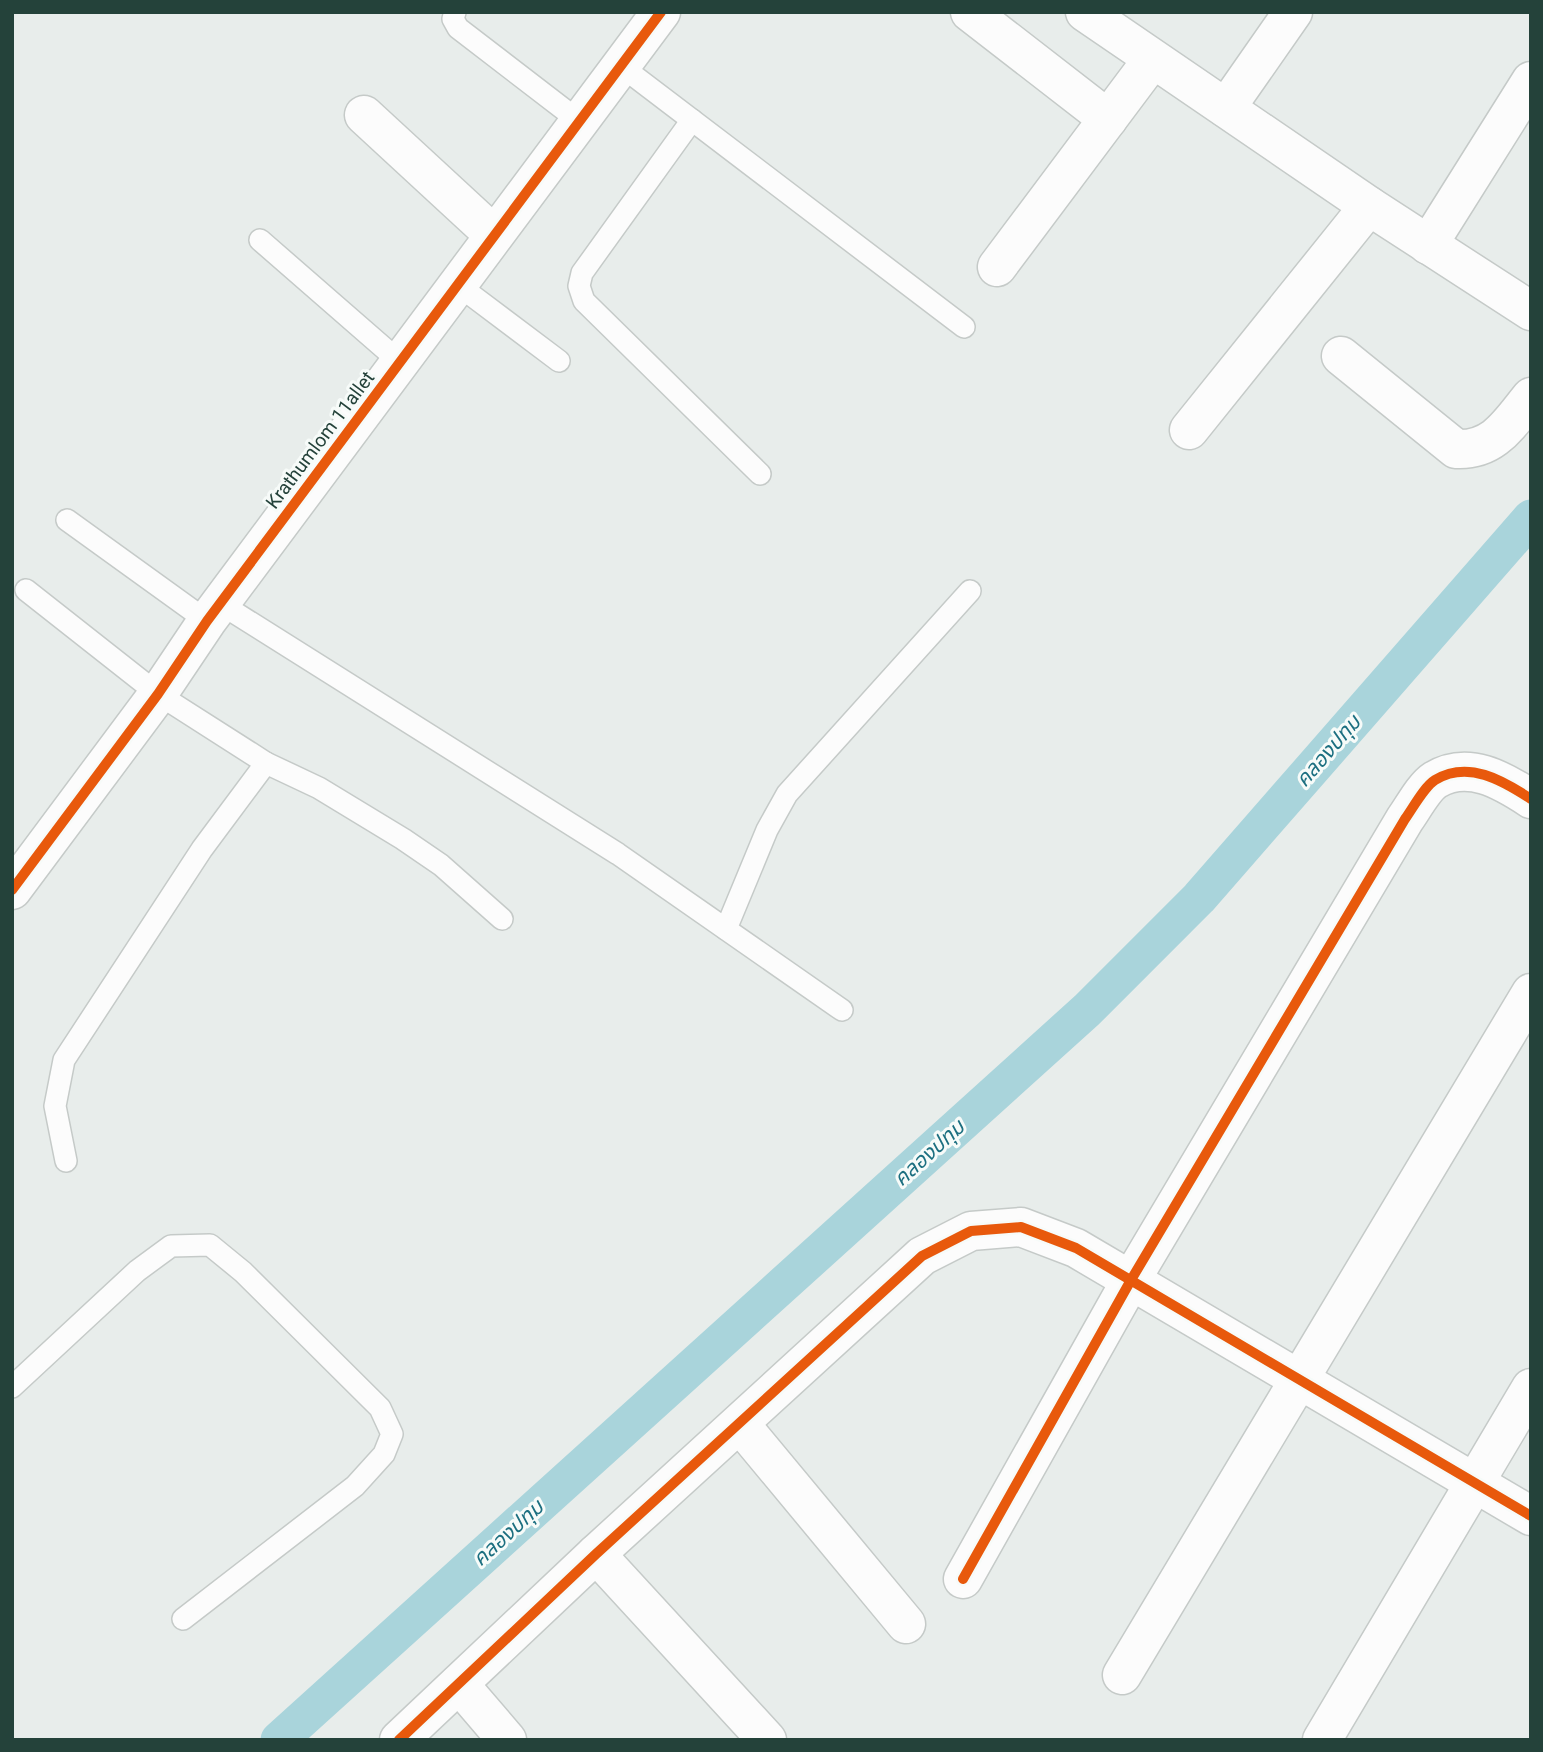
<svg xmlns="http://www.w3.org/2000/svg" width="1543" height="1752" viewBox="0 0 1543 1752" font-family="Roboto,'Noto Sans Thai',sans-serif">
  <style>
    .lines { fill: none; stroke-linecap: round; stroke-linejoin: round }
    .canal { stroke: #a9d4db; stroke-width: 37 }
    .service-casing { stroke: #c5cac8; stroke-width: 24 }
    .minor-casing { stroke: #c5cac8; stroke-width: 41 }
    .service { stroke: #fcfcfc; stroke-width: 21 }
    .minor { stroke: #fcfcfc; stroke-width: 38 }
    .cycleway-casing { stroke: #f7fbf9; stroke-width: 15 }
    .cycleway { stroke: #e8590c; stroke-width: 10 }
    .labels { text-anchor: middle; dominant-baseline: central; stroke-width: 6; stroke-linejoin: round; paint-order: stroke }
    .street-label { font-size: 19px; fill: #24423a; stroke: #f7fbf9 }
    .water-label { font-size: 21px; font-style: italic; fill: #1c6f80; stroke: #f7fbf9 }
  </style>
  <rect width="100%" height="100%" fill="#e8edeb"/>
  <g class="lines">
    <path class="canal" d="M279 1740 1087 1010 1199 898 1531 518"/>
    <g class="service-casing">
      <g id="service">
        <path d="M455 12 453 19 458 28 579 121"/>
        <path d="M621 66 964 327"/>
        <path d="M692 120 582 273 579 286 584 301 760 474"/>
        <path d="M260 240 400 362"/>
        <path d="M458 285 559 361"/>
        <path d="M67 520 207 621"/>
        <path d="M26 590 158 694 266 763"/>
        <path d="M221 604 618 854 842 1010"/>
        <path d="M726 929 767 830 787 794 970 591"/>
        <path d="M66 1161 55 1106 64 1060 202 849 266 763 319 788 403 839 441 865 502 919"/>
        <path d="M12 1387 137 1271 171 1246 210 1245 243 1272 380 1408 392 1434 384 1454 355 1486 183 1619"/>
      </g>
    </g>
    <g class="minor-casing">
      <g id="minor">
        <path d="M970 12 1108 119"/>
        <path d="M1085 12 1369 206 1531 311"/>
        <path d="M1226 108 1293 12"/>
        <path d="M364 115 494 235"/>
        <path d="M1428 245 1531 81"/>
        <path d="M997 267 1152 60"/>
        <path d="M1341 356 1456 449C1494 451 1509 424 1531 397"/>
        <path d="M1189 430 1369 206"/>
        <path d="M12 890 158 694 207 621 661 12"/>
        <path d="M740 1424 906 1624"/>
        <path d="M596 1554 767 1740"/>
        <path d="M963 1579 1131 1280 1405 819C1413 808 1424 787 1435 780 1468 760 1502 780 1531 799"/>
        <path d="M1122 1675 1531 993"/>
        <path d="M459 1684 507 1740"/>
        <path d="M399 1740 596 1554 922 1256 971 1231 1021 1227 1076 1248 1531 1516"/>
        <path d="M1322 1740 1531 1388"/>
      </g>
    </g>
    <use href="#service" class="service"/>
    <use href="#minor" class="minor"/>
    <g class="cycleway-casing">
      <g id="cycleway">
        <path d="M12 890 158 694 207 621 661 12"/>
        <path d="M963 1579 1131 1280 1405 819C1413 808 1424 787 1435 780 1468 760 1502 780 1531 799"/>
        <path d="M399 1740 596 1554 922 1256 971 1231 1021 1227 1076 1248 1531 1516"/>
      </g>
    </g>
    <use href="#cycleway" class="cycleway"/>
  </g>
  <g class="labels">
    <g class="street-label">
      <text transform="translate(320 440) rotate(-53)">Krathumlom 11allet</text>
    </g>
    <g class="water-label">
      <text transform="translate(1328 751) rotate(-49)">คลองปทุม</text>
      <text transform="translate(929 1153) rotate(-42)">คลองปทุม</text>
      <text transform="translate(508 1533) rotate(-42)">คลองปทุม</text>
    </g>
  </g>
  <rect width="1543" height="1752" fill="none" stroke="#24423a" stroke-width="28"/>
</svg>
